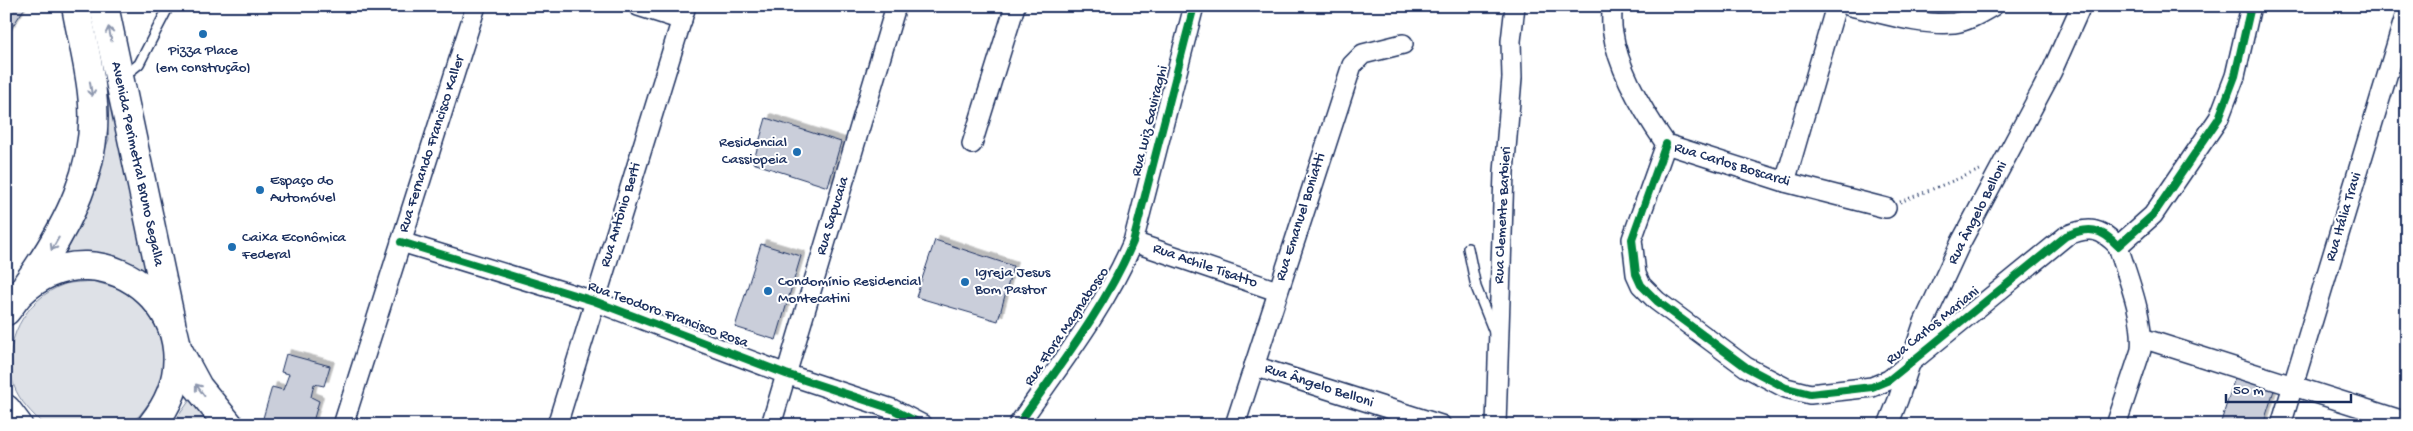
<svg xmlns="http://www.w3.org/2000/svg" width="2413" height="431" viewBox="0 0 2413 431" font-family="'Gochi Hand',sans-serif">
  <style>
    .green { fill: #dee1e7; stroke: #7c88a2 }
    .building { fill: #caceda; stroke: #1b2f5e; filter: url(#shadow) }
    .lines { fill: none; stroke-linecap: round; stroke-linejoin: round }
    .lane-casing { stroke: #1b2f5e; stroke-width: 12 }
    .street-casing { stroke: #1b2f5e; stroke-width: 22 }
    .primary-casing { stroke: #1b2f5e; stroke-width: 31 }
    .highway-casing { stroke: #1b2f5e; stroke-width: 31 }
    .path { stroke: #1b2f5e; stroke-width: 3; stroke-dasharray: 1 4; stroke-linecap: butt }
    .lane { stroke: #fff; stroke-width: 9 }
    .street { stroke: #fff; stroke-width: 19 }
    .primary { stroke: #fff; stroke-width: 28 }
    .highway { stroke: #fff; stroke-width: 28 }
    .cycleway-casing { stroke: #fff; stroke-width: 11 }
    .cycleway { stroke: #00873e; stroke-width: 8 }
    .oneway { stroke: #8d97ae }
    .poi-dot { fill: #1f6fb2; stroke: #fff; stroke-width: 2 }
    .labels { text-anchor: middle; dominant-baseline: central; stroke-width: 4; stroke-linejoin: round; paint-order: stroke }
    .poi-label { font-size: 15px; fill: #1b2f5e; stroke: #fff; text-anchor: start }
    .street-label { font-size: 15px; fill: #1b2f5e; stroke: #fff }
  </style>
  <defs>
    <filter id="shadow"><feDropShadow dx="4.5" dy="-4.5" stdDeviation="0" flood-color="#0004"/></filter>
  </defs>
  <rect width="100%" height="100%" fill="#fff"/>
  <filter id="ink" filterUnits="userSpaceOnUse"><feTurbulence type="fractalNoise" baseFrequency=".02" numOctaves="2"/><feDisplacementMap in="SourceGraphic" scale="10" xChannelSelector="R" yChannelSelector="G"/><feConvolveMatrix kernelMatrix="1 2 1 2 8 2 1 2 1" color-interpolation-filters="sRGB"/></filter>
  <g filter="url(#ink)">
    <g class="green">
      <path d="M93 12 150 275C117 255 104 252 65 255L109 139Z"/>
      <path d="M92 281 117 288 138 301 154 321 163 345V371L155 395 139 416 126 425H44C32 413 20 402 14 386 0 344 25 298 65 284 73 282 84 282 92 281Z"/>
      <path d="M192 397 215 425H172Z"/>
    </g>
    <g class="building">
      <path d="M6 6H26L6 36Z"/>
      <path d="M766 118 841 142 828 187 753 163Z"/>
      <path d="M935 240 1013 266 998 321 916 297Z"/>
      <path d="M761 244 801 256 776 340 735 327Z"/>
      <path d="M286 354 330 366 324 386 314 384 311 397 319 401 312 425H261L272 387 283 390 289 374 281 372Z"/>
      <path d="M2236 374 2275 387 2263 425H2220Z"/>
    </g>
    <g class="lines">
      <g class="lane-casing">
        <g id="lane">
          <path d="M124 76 139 64 169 6"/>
          <path d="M1468 248 1476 287 1494 332"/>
        </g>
      </g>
      <g class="street-casing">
        <g id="street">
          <path d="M638 6 682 20"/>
          <path d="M1612 6C1612 15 1611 25 1613 33 1618 70 1645 114 1666 144L1785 182 1886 208"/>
          <path d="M1850 6C1883 13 1920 26 1954 23 1968 21 1981 13 1993 6"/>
          <path d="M972 144 1015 6"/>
          <path d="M1666 144 1632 239 1636 274 1641 285 1657 301 1746 367 1786 388 1810 394 1872 387 1889 380 1910 363 2066 236C2089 226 2101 228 2118 246L2153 215 2219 118 2235 76 2251 6"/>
          <path d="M1785 182 1836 6"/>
          <path d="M401 242 594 301 786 374 892 409 923 425"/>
          <path d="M1133 242 1277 291"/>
          <path d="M2142 338 2407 422"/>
          <path d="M1254 366 1441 425"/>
          <path d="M343 425 476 6"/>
          <path d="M557 425 686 6"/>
          <path d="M771 425 896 6"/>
          <path d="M1018 425C1059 366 1105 308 1133 242L1194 6"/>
          <path d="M1235 425 1352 65 1363 54 1403 44"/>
          <path d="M1496 425 1504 172 1512 78 1511 41 1515 6"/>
          <path d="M1888 425 1898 400 1924 322 1961 242 2052 71 2081 6"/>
          <path d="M2116 425 2141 350C2144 316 2128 279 2118 246"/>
          <path d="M2281 425 2407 10"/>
        </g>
      </g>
      <g class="primary-casing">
        <path id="primary" d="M178 350 198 387 229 425"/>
      </g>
      <g class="highway-casing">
        <g id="highway">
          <path d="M104 6 171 322"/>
          <path d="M27 284C67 228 101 165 92 93 89 64 81 35 76 6"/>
          <path d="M6 311C11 305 15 298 20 293 103 214 233 324 152 425"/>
          <path d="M6 409 18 425"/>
        </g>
      </g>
      <path class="path" d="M1900 202 1980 170"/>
      <use href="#lane" class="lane"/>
      <use href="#street" class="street"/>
      <use href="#primary" class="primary"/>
      <use href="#highway" class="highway"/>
      <g class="cycleway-casing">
        <g id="cycleway">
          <path d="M1666 144 1632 239 1636 274 1641 285 1657 301 1746 367 1786 388 1810 394 1872 387 1889 380 1910 363 2066 236C2089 226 2101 228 2118 246L2153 215 2219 118 2235 76 2251 6"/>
          <path d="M401 242 594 301 786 374 892 409 923 425"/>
          <path d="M1018 425C1059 366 1105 308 1133 242L1194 6"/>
        </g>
      </g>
      <use href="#cycleway" class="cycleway"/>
    </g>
    <defs><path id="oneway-shaft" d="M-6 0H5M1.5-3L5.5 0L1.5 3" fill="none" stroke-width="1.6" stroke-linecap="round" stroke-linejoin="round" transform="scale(1.25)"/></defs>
    <g class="oneway">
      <use href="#oneway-shaft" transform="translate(110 34) rotate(-102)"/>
      <use href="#oneway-shaft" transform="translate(91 89) rotate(81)"/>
      <use href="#oneway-shaft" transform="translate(55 244) rotate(120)"/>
      <use href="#oneway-shaft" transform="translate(200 390) rotate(-126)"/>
    </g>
  </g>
  <g class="poi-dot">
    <circle cx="203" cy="34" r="5"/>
    <circle cx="797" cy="152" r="5"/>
    <circle cx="260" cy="190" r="5"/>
    <circle cx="232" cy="247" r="5"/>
    <circle cx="965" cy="282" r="5"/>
    <circle cx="768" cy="291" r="5"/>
  </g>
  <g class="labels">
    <g class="poi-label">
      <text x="203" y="51" text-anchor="middle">Pizza Place<tspan x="203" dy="17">(em construção)</tspan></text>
      <text x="787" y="143" text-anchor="end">Residencial<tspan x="787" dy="17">Cassiopeia</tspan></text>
      <text x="270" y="181">Espaço do<tspan x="270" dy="17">Automóvel</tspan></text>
      <text x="242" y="238">Caixa Econômica<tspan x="242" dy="17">Federal</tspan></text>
      <text x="975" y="273">Igreja Jesus<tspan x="975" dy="17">Bom Pastor</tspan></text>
      <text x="778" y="282">Condomínio Residencial<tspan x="778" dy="17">Montecatini</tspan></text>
    </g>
    <g class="street-label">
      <text transform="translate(1150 121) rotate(-76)">Rua Luiz Gaviraghi</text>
      <text transform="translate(432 144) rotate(-72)">Rua Fernando Francisco Kaller</text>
      <text transform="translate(137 164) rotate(78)">Avenida Perimetral Bruno Segalla</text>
      <text transform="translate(1732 165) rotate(17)">Rua Carlos Boscardi</text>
      <text transform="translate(1978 213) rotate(-63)">Rua Ângelo Belloni</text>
      <text transform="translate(621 215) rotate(-73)">Rua Antônio Berti</text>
      <text transform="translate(1503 215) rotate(-87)">Rua Clemente Barbieri</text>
      <text transform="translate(833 216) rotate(-73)">Rua Sapucaia</text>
      <text transform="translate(1301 217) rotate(-72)">Rua Emanuel Boniatti</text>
      <text transform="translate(2344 217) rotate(-73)">Rua Itália Travi</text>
      <text transform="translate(1205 266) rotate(19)">Rua Achile Tisatto</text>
      <text transform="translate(668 315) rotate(20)">Rua Teodoro Francisco Rosa</text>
      <text transform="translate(1933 326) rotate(-39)">Rua Carlos Mariani</text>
      <text transform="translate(1067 327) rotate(-56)">Rua Flora Magnabosco</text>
      <text transform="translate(1319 386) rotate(18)">Rua Ângelo Belloni</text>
    </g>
  </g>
  <rect width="2413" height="431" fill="none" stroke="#fff" stroke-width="25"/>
  <rect x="12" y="12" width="2388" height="406" fill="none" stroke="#1b2f5e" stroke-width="2" filter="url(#ink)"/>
  <path d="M2226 394v8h125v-8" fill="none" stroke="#1b2f5e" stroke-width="2.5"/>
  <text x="2233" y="394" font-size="15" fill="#1b2f5e" stroke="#ffffff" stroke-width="4" paint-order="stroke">50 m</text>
</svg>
